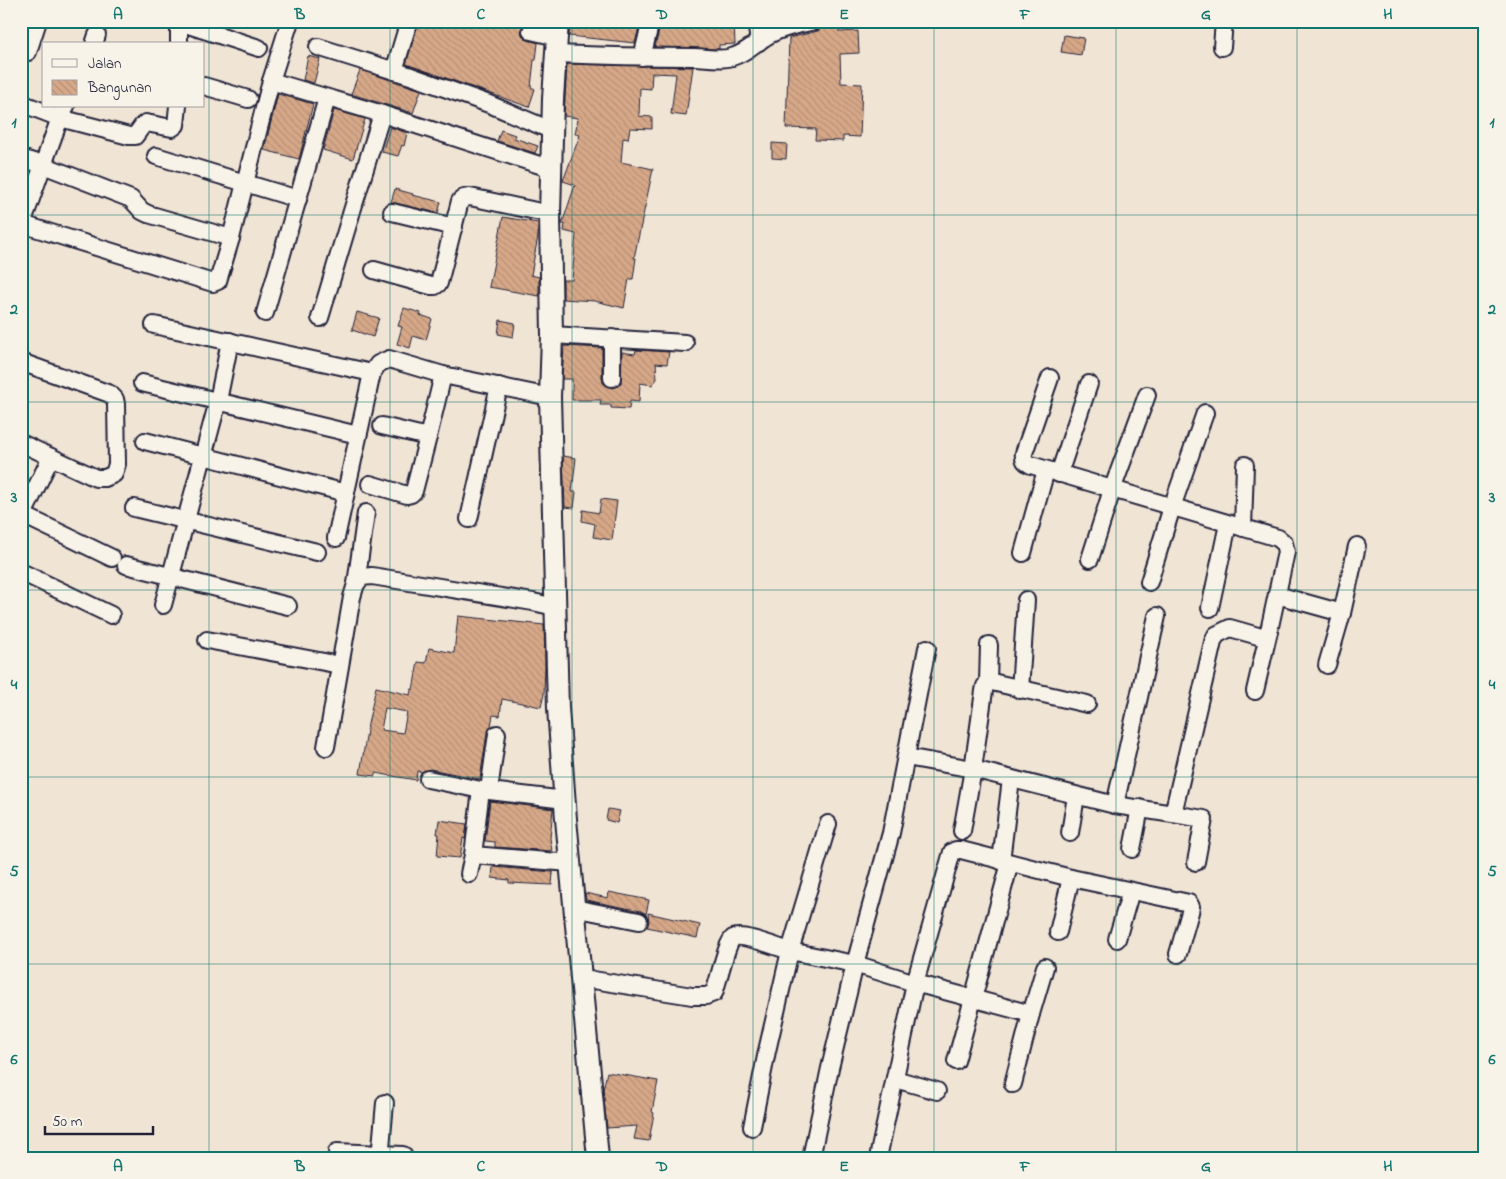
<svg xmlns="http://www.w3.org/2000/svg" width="1506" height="1179" viewBox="0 0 1506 1179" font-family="'Indie Flower',sans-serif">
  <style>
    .building { fill: url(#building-back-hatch); stroke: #22223b; fill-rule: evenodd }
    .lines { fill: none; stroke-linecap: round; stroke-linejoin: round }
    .minor-casing { stroke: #22223b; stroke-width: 20 }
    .tertiary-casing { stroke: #22223b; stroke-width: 24 }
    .minor { stroke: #f7f3e8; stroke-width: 16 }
    .tertiary { stroke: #f7f3e8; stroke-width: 20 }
    .grid { fill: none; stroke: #0f766e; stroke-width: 1; stroke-opacity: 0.55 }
    .neatline { fill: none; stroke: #0f766e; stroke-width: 2 }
    .grid-label { font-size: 16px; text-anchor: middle; font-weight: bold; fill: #0f766e }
  </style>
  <defs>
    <pattern id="building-back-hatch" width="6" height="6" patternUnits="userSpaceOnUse" patternTransform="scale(1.25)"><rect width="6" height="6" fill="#d6a888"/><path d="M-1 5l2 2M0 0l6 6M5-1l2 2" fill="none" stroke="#b79076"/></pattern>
  </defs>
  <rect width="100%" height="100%" fill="#f0e4d5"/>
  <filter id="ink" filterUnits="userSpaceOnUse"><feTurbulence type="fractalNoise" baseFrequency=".02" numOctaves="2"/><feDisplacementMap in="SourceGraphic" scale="10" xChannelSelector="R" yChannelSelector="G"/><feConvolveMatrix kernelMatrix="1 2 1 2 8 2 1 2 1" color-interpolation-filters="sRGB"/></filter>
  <g filter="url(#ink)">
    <g class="building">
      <path d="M419 21H532L524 24 521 29 522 34 525 39 538 43 536 60H534L531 87 535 89 529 107 406 64Z"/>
      <path d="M570 21H605V23L619 24V26L639 27 635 43 569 36Z"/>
      <path d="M734 21 735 44 719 45V49L655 47 661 23 663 25 681 26V22Z"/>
      <path d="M825 22H839V32L858 31 859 53 840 54 841 83 862 84 860 137 843 136V141L815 140 816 129 786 128 789 38 818 31 822 28Z"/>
      <path d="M1064 35 1084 38 1081 55 1061 52Z"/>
      <path d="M308 56 320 59 314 83 303 80Z"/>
      <path d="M567 64 693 67 686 116 671 114 676 74 652 73 651 89 640 88 639 116 652 117V129L630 128 628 139 623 138 621 162 653 169 634 258H636L633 279H629L624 308 595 301 563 299V280H572L576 234 564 231 565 224H562L575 185 563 181 580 135 575 134 578 118 564 116Z"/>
      <path d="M360 70 421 90 413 113 351 94Z"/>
      <path d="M278 94 313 104 299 159 264 150Z"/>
      <path d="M334 110 365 119 353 159 323 150Z"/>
      <path d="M390 127 407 133 404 146 402 145 398 156 382 152Z"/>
      <path d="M501 130 515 135 514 138 538 146 535 153 497 141Z"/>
      <path d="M772 143 787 144 786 159 772 158Z"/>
      <path d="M395 189 413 194 412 195 441 202 438 213 391 202Z"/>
      <path d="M503 217 538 223V236L531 275 539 277V296L489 287Z"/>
      <path d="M404 308 421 313 420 315 432 319 426 340 413 336 410 348 397 344 402 327 398 326Z"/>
      <path d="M357 312 379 318 373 337 352 330Z"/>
      <path d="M500 320 515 323 513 337 498 334Z"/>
      <path d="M564 346 602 348V378L603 383 607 386 612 388 617 387 621 383 622 352 635 354 636 350 669 352 667 364 656 363 657 379 652 385 640 383 639 402 630 401 629 409 611 408V405H600L601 400H572V379H562Z"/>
      <path d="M563 456 576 458 572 492H576L574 508 565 507Z"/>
      <path d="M601 499 617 501 612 540 593 537 595 524 582 521 583 510 599 513Z"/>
      <path d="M458 616 544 625 545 665 544 694 541 707 502 699 500 716 493 715 491 726 487 733 480 779 430 769 421 772 417 771 416 780 375 773V776L360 774 368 724 376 687 410 695 411 689 413 690 418 662 426 663 429 648 454 653ZM385 708 407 712 403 733 381 730Z"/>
      <path d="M490 801 553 809 550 838 552 851 495 847V842L485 841Z"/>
      <path d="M608 809 620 811 617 823 606 820Z"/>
      <path d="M439 820 467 824 465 839 463 838 460 858 437 856 439 834H437Z"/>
      <path d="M493 867 553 872 552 885 509 883V880L492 878Z"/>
      <path d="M609 892 649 900 646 914 641 911 586 900 585 893 608 898Z"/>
      <path d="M648 913 700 925 697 938 647 927 649 922Z"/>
      <path d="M607 1072 658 1081 652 1112 654 1113 649 1141 634 1139 637 1126 607 1128 603 1090Z"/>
    </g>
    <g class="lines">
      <g class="minor-casing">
        <g id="minor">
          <path d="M290 21 271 81 382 114 552 169"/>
          <path d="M756 21 759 42"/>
          <path d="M179 22 259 48"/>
          <path d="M531 31 557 37"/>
          <path d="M94 44 97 35"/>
          <path d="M179 44V21"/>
          <path d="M318 47 411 76 489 104 553 131"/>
          <path d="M1222 47 1224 21"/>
          <path d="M28 52 38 21"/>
          <path d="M555 54C602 56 647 57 694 57 706 57 719 61 732 57 746 53 752 45 764 38 779 28 798 25 815 21"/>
          <path d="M642 57 651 21"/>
          <path d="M394 71 409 21"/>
          <path d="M204 86 248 99"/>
          <path d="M21 103 60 118 43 165 131 199 142 211 148 214 231 238 271 81"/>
          <path d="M66 106 60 118 129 136H135L143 125 146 123 172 128 176 125 178 106"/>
          <path d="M156 156 298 199"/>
          <path d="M21 158 43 165 22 224 213 283 218 281 231 238"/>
          <path d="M392 212 454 227"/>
          <path d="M374 270 431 286H435L439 283 460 201 464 198 470 197 550 214"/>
          <path d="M265 313 327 98"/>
          <path d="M320 318 352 211 382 114"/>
          <path d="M154 325 372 373"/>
          <path d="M552 335 685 343"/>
          <path d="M612 338V378"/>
          <path d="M21 362 110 394 115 399 116 404 117 464 114 474 105 478H96L21 443"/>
          <path d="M1050 378 1024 453C1023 460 1025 462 1031 465L1278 538 1284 543 1286 552 1269 631 1263 636H1258L1230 628 1216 635 1213 642 1173 814 1115 805 973 769 984 691 985 686 988 683 992 682 1087 704"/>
          <path d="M142 383 358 435"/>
          <path d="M382 426 428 437 443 375"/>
          <path d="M145 441 346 493"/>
          <path d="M1059 474 1089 384"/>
          <path d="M370 484 407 495 411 494 414 491 428 437"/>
          <path d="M134 508 317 552"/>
          <path d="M21 514 112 558"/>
          <path d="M21 519 51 457"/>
          <path d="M469 519 499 386"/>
          <path d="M1243 528 1245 465"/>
          <path d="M336 538 372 373 378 364 389 359 443 375 550 397"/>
          <path d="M1023 553 1046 470"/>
          <path d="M1090 559 1112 490 1147 395"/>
          <path d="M126 565 288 606"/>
          <path d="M21 572 111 615"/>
          <path d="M1149 582 1172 507 1205 413"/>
          <path d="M356 584 366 513"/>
          <path d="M1277 595 1342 613 1357 546"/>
          <path d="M163 605 218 401 230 341"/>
          <path d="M1210 608 1228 524"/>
          <path d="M207 640 340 665"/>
          <path d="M1327 665 1342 613"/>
          <path d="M988 683 989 645"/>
          <path d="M1020 690 1026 600"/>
          <path d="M1255 691 1269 631"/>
          <path d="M326 747 352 597 356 584 362 577 372 576 533 602 555 607"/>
          <path d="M906 757 973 769 962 831"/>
          <path d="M428 779 481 790 565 800"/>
          <path d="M489 790 497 734"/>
          <path d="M1115 805 1157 616"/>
          <path d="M1173 814 1204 819 1196 862"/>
          <path d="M1070 833 1076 796"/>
          <path d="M1132 849 1140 808"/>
          <path d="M473 855 570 863"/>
          <path d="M1001 861 1011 779"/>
          <path d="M469 874 473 855 481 790"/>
          <path d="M574 908 639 921"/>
          <path d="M1058 932 1071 878"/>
          <path d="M1117 939 1131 891"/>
          <path d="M1045 967 1031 1014 915 983 952 852 956 850H961L1071 878 1189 903 1191 907 1190 912 1178 954"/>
          <path d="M581 978 692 996H706L714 993C718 983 727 941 733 938 742 933 779 948 790 951L828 824"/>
          <path d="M956 1061 1010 863"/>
          <path d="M895 1079 937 1091"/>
          <path d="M1013 1084 1031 1014"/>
          <path d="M752 1127 767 1051 790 951 855 964 891 833 927 648"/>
          <path d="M337 1152 403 1155"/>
          <path d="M380 1158 385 1103"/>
          <path d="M811 1158 830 1068 855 964 915 983 878 1158"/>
        </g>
      </g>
      <g class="tertiary-casing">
        <path id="tertiary" d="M558 21 553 99 550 214 552 335 550 397 558 708 566 819 598 1158"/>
      </g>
      <use href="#minor" class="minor"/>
      <use href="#tertiary" class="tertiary"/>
    </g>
  </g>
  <path class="grid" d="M209 21V1158M390 21V1158M572 21V1158M753 21V1158M934 21V1158M1116 21V1158M1297 21V1158M21 215H1485M21 402H1485M21 590H1485M21 777H1485M21 964H1485"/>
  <rect width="1506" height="1179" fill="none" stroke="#f7f3e8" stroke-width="55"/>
  <rect x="42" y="42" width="162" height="65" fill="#f7f3e8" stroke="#a29fa3"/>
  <rect x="52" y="59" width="25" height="8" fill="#f7f3e8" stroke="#a29fa3"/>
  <text x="88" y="68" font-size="15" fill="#22223b">Jalan</text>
  <rect x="52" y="80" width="25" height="15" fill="url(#building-back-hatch)" stroke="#a29fa3"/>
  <text x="88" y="92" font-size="15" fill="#22223b">Bangunan</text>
  <path d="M45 1126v8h108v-8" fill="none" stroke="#22223b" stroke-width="2.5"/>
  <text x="52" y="1126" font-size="15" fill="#22223b" stroke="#f7f3e8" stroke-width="4" paint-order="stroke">50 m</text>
  <rect x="28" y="28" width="1450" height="1124" class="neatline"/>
  <g class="grid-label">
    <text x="118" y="19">A</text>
    <text x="300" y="19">B</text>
    <text x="481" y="19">C</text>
    <text x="662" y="19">D</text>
    <text x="844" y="19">E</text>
    <text x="1025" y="19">F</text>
    <text x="1206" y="19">G</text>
    <text x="1388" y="19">H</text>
    <text x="14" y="127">1</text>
    <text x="1492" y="127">1</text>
    <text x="14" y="314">2</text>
    <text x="1492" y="314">2</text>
    <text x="14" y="502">3</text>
    <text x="1492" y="502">3</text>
    <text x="14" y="689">4</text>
    <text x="1492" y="689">4</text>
    <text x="14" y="876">5</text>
    <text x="1492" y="876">5</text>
    <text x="14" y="1064">6</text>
    <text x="1492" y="1064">6</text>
    <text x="118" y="1171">A</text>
    <text x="300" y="1171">B</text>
    <text x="481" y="1171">C</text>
    <text x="662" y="1171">D</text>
    <text x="844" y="1171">E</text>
    <text x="1025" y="1171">F</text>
    <text x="1206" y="1171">G</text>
    <text x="1388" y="1171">H</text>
  </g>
</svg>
